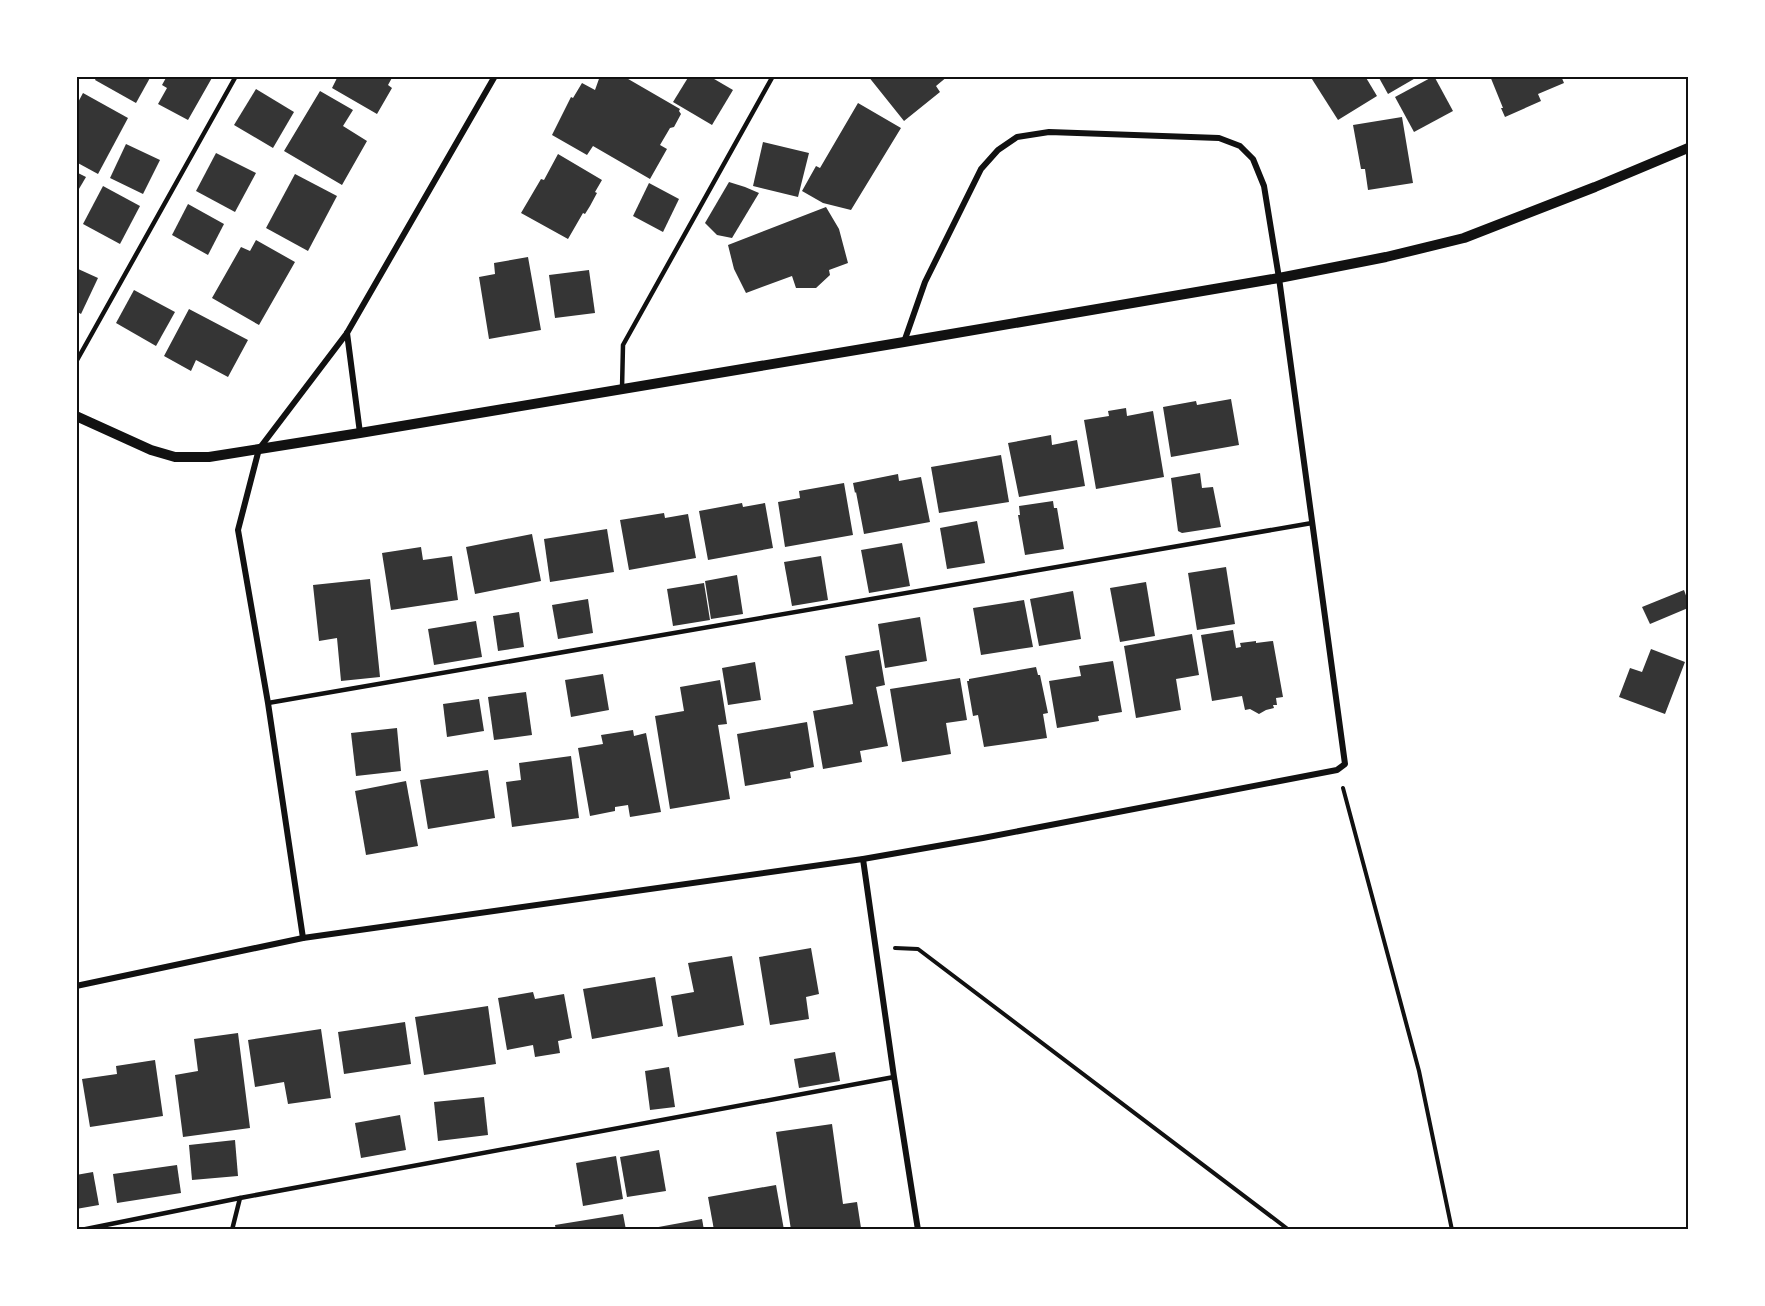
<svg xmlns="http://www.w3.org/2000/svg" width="1765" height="1306" viewBox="0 0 1765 1306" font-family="Karla,sans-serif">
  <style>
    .building { fill: #353535 }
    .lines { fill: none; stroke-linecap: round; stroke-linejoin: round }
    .path { stroke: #111; stroke-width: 4 }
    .service { stroke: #111; stroke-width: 4.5 }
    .minor { stroke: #111; stroke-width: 6 }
    .tertiary { stroke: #111; stroke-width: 10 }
    .neatline { fill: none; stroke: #111; stroke-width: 2 }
  </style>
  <rect width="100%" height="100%" fill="#fff"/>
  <g class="building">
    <path d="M97 76H151L136 103 95 80Z"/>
    <path d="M167 76H213L188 120 158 104 167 88 162 85Z"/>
    <path d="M338 76H393L388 85 392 88 377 114 332 88Z"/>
    <path d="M600 76H623L680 109 679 111 681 114 674 127 670 128 660 145 667 149 650 179 593 146 587 155 552 135 571 97 573 98 582 83 595 90Z"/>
    <path d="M689 76H709L733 90 712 125 673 102Z"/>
    <path d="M868 76H948L936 86 940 92 904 121Z"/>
    <path d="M1310 76H1365L1377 96 1338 120Z"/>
    <path d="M1378 76H1419L1388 94Z"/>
    <path d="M1434 76 1453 111 1414 132 1395 97Z"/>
    <path d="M1490 76H1561L1564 83 1538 94 1541 101 1505 117 1501 108H1503Z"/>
    <path d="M256 89 294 112 273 148 234 125Z"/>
    <path d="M320 91 353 110 343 126 367 141 342 185 284 151Z"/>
    <path d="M83 93 128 118 98 174 76 162V106Z"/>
    <path d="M858 103 901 128 851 210 823 203 802 191 816 166 820 168Z"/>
    <path d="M1402 117 1413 183 1368 190 1365 169H1361L1353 125Z"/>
    <path d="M763 142 809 153 798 197 753 186Z"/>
    <path d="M126 144 160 160 143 194 110 178Z"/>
    <path d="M216 153 256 173 235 212 196 191Z"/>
    <path d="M558 154 602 180 595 192 597 193 590 206 585 214 583 213 568 239 521 213 541 179 544 180Z"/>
    <path d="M76 172 86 177 76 194Z"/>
    <path d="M295 174 337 196 308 251 266 228Z"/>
    <path d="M729 182 745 187 759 193 732 238 717 235 705 223Z"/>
    <path d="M649 183 679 199 663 232 633 216Z"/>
    <path d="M103 186 140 206 120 244 83 224Z"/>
    <path d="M188 204 224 224 208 255 172 235Z"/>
    <path d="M826 207 839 229 848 263 829 270 830 275 816 288H796L792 276 746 293 734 269 728 245Z"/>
    <path d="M256 240 295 262 259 325 212 298 241 247 250 251Z"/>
    <path d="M528 257 541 330 489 339 479 277 495 274 494 263Z"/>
    <path d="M76 268 98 278 81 314 76 311Z"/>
    <path d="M589 270 595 313 555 318 549 275Z"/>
    <path d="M134 290 175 312 156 346 116 323Z"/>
    <path d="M189 309 248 340 228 377 196 360 191 371 164 356Z"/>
    <path d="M1231 399 1239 445 1171 457 1163 407 1196 401 1197 405Z"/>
    <path d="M1126 408 1127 416 1153 411 1164 477 1096 489 1084 420 1109 416 1108 411Z"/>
    <path d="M1051 435 1052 445 1077 440 1085 486 1019 497 1008 443Z"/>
    <path d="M1001 455 1009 502 939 513 931 467Z"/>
    <path d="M1200 473 1202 488 1213 487 1221 527 1182 533 1178 531 1171 478Z"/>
    <path d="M898 474 899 481 921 477 930 522 864 534 856 492 855 493 853 483Z"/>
    <path d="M844 483 853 535 785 547 778 502 800 498 799 491Z"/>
    <path d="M1053 501 1054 508H1057L1064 549 1025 555 1018 515H1020L1019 506Z"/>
    <path d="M742 503 743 507 765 503 773 548 708 560 699 511Z"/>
    <path d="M664 513 665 518 688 514 696 558 629 570 620 520Z"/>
    <path d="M977 521 985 563 947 569 940 528Z"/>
    <path d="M607 529 614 572 550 582 544 539Z"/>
    <path d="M532 534 541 581 475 594 466 547Z"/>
    <path d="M902 543 910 586 869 593 861 550Z"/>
    <path d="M421 547 423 560 452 556 458 600 391 610 382 553Z"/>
    <path d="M821 556 828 600 792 606 784 562Z"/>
    <path d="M1226 567 1235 624 1197 630 1188 573Z"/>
    <path d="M737 575 743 614 711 619 705 581Z"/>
    <path d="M370 579 380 677 341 681 337 638 319 641 313 585Z"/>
    <path d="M1146 582 1155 636 1120 642 1110 588Z"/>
    <path d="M704 583 710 620 673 626 667 589Z"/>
    <path d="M1684 590 1688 601V608L1650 624 1642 607Z"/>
    <path d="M1073 591 1081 639 1039 646 1030 599Z"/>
    <path d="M588 599 593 633 558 639 552 605Z"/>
    <path d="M1024 600 1033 647 981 655 973 608Z"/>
    <path d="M519 612 524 647 498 651 493 616Z"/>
    <path d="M920 617 927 661 885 668 878 624Z"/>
    <path d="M476 621 482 657 434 665 428 629Z"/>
    <path d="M1233 630 1236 648 1241 647 1240 643 1256 641V643L1273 641 1283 697 1276 698 1277 705H1273L1274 708 1266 710 1259 714 1250 709 1245 710 1242 696 1212 701 1201 635Z"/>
    <path d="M1192 634 1199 675 1176 679 1181 710 1136 718 1124 646Z"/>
    <path d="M1651 649 1685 662 1665 714 1619 697 1630 668 1642 672Z"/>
    <path d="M879 650 885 685 876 687 888 746 860 751 862 762 823 769 813 711 853 704 845 656Z"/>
    <path d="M1113 661 1122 712 1098 716 1099 721 1057 728 1049 681 1081 676 1079 666Z"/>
    <path d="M755 662 761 700 728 705 722 668Z"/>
    <path d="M1036 667 1038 675H1040L1048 713 1043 714 1047 738 984 747 978 715 973 716 967 681H969V679Z"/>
    <path d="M603 674 609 710 571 717 565 680Z"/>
    <path d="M960 678 967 720 946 723 951 754 902 762 890 689Z"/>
    <path d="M720 680 727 724 718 725 730 799 670 809 655 716 684 711 680 687Z"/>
    <path d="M526 692 532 735 494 740 488 697Z"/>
    <path d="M479 699 484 731 447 737 443 704Z"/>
    <path d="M807 722 814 767 790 772 791 778 745 786 737 734Z"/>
    <path d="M397 728 401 771 356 776 351 733Z"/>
    <path d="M633 730 634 736 646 733 661 812 630 817 628 805 615 807V811L590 816 578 748 603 744 601 735Z"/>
    <path d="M571 756 579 818 512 827 506 782 521 780 519 763Z"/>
    <path d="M488 770 495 818 428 829 420 780Z"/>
    <path d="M406 781 418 846 366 855 355 791Z"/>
    <path d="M811 948 819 994 806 997 809 1019 770 1025 759 957Z"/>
    <path d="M732 956 744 1025 678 1037 671 996 694 992 688 963Z"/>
    <path d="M655 977 663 1026 592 1039 583 989Z"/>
    <path d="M533 992 535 999 564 994 572 1038 558 1041 560 1053 535 1057 533 1045 507 1050 498 998Z"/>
    <path d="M488 1006 496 1064 424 1075 415 1017Z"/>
    <path d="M405 1022 411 1064 344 1074 338 1032Z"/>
    <path d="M321 1029 331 1098 288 1104 284 1082 255 1087 248 1040Z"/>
    <path d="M238 1033 250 1128 183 1137 175 1075 198 1071 194 1039Z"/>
    <path d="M835 1052 840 1081 799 1088 794 1059Z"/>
    <path d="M155 1060 163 1116 90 1127 82 1079 117 1074 116 1066Z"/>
    <path d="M669 1067 675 1107 650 1110 645 1071Z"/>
    <path d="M484 1097 488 1135 438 1141 434 1102Z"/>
    <path d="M400 1115 406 1150 361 1158 355 1123Z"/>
    <path d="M832 1124 843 1204 857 1202 861 1228 850 1230H791L776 1132Z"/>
    <path d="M235 1140 238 1176 192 1180 189 1145Z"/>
    <path d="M659 1150 666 1191 627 1197 620 1157Z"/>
    <path d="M616 1156 623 1199 583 1206 576 1163Z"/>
    <path d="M177 1165 181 1193 117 1203 113 1174Z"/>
    <path d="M93 1172 99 1205 76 1209V1175Z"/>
    <path d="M776 1185 784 1230H714L708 1197Z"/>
    <path d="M623 1214 626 1230H556L555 1225Z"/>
    <path d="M702 1219 704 1230H653V1228Z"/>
  </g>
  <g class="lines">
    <g class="path">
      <path d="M1343 788 1419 1071 1452 1230"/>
      <path d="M895 948 918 949 1289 1230"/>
    </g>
    <g class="service">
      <path d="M76 362 236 76"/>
      <path d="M622 389 623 345 773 76"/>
      <path d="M268 703 1312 523"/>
      <path d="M81 1230 240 1198 894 1077"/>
      <path d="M232 1230 240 1198"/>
    </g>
    <g class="minor">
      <path d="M347 333 360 433"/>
      <path d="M863 859 894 1077 918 1230"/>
      <path d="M303 938 268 703 238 530 259 449 347 333 495 76"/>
      <path d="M76 986 303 938 863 859 983 838 1337 770 1345 764 1279 278 1264 186 1253 159 1240 146 1219 138 1049 132 1017 137 998 150 981 169 925 282 904 342"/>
    </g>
    <path class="tertiary" d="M76 416 151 450 175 457H209L360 433 904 342 1279 278 1386 257 1464 238 1595 187 1688 148"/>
  </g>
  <rect width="1765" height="1306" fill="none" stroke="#ffffff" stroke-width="156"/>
  <rect x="78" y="78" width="1609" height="1150" class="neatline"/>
</svg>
